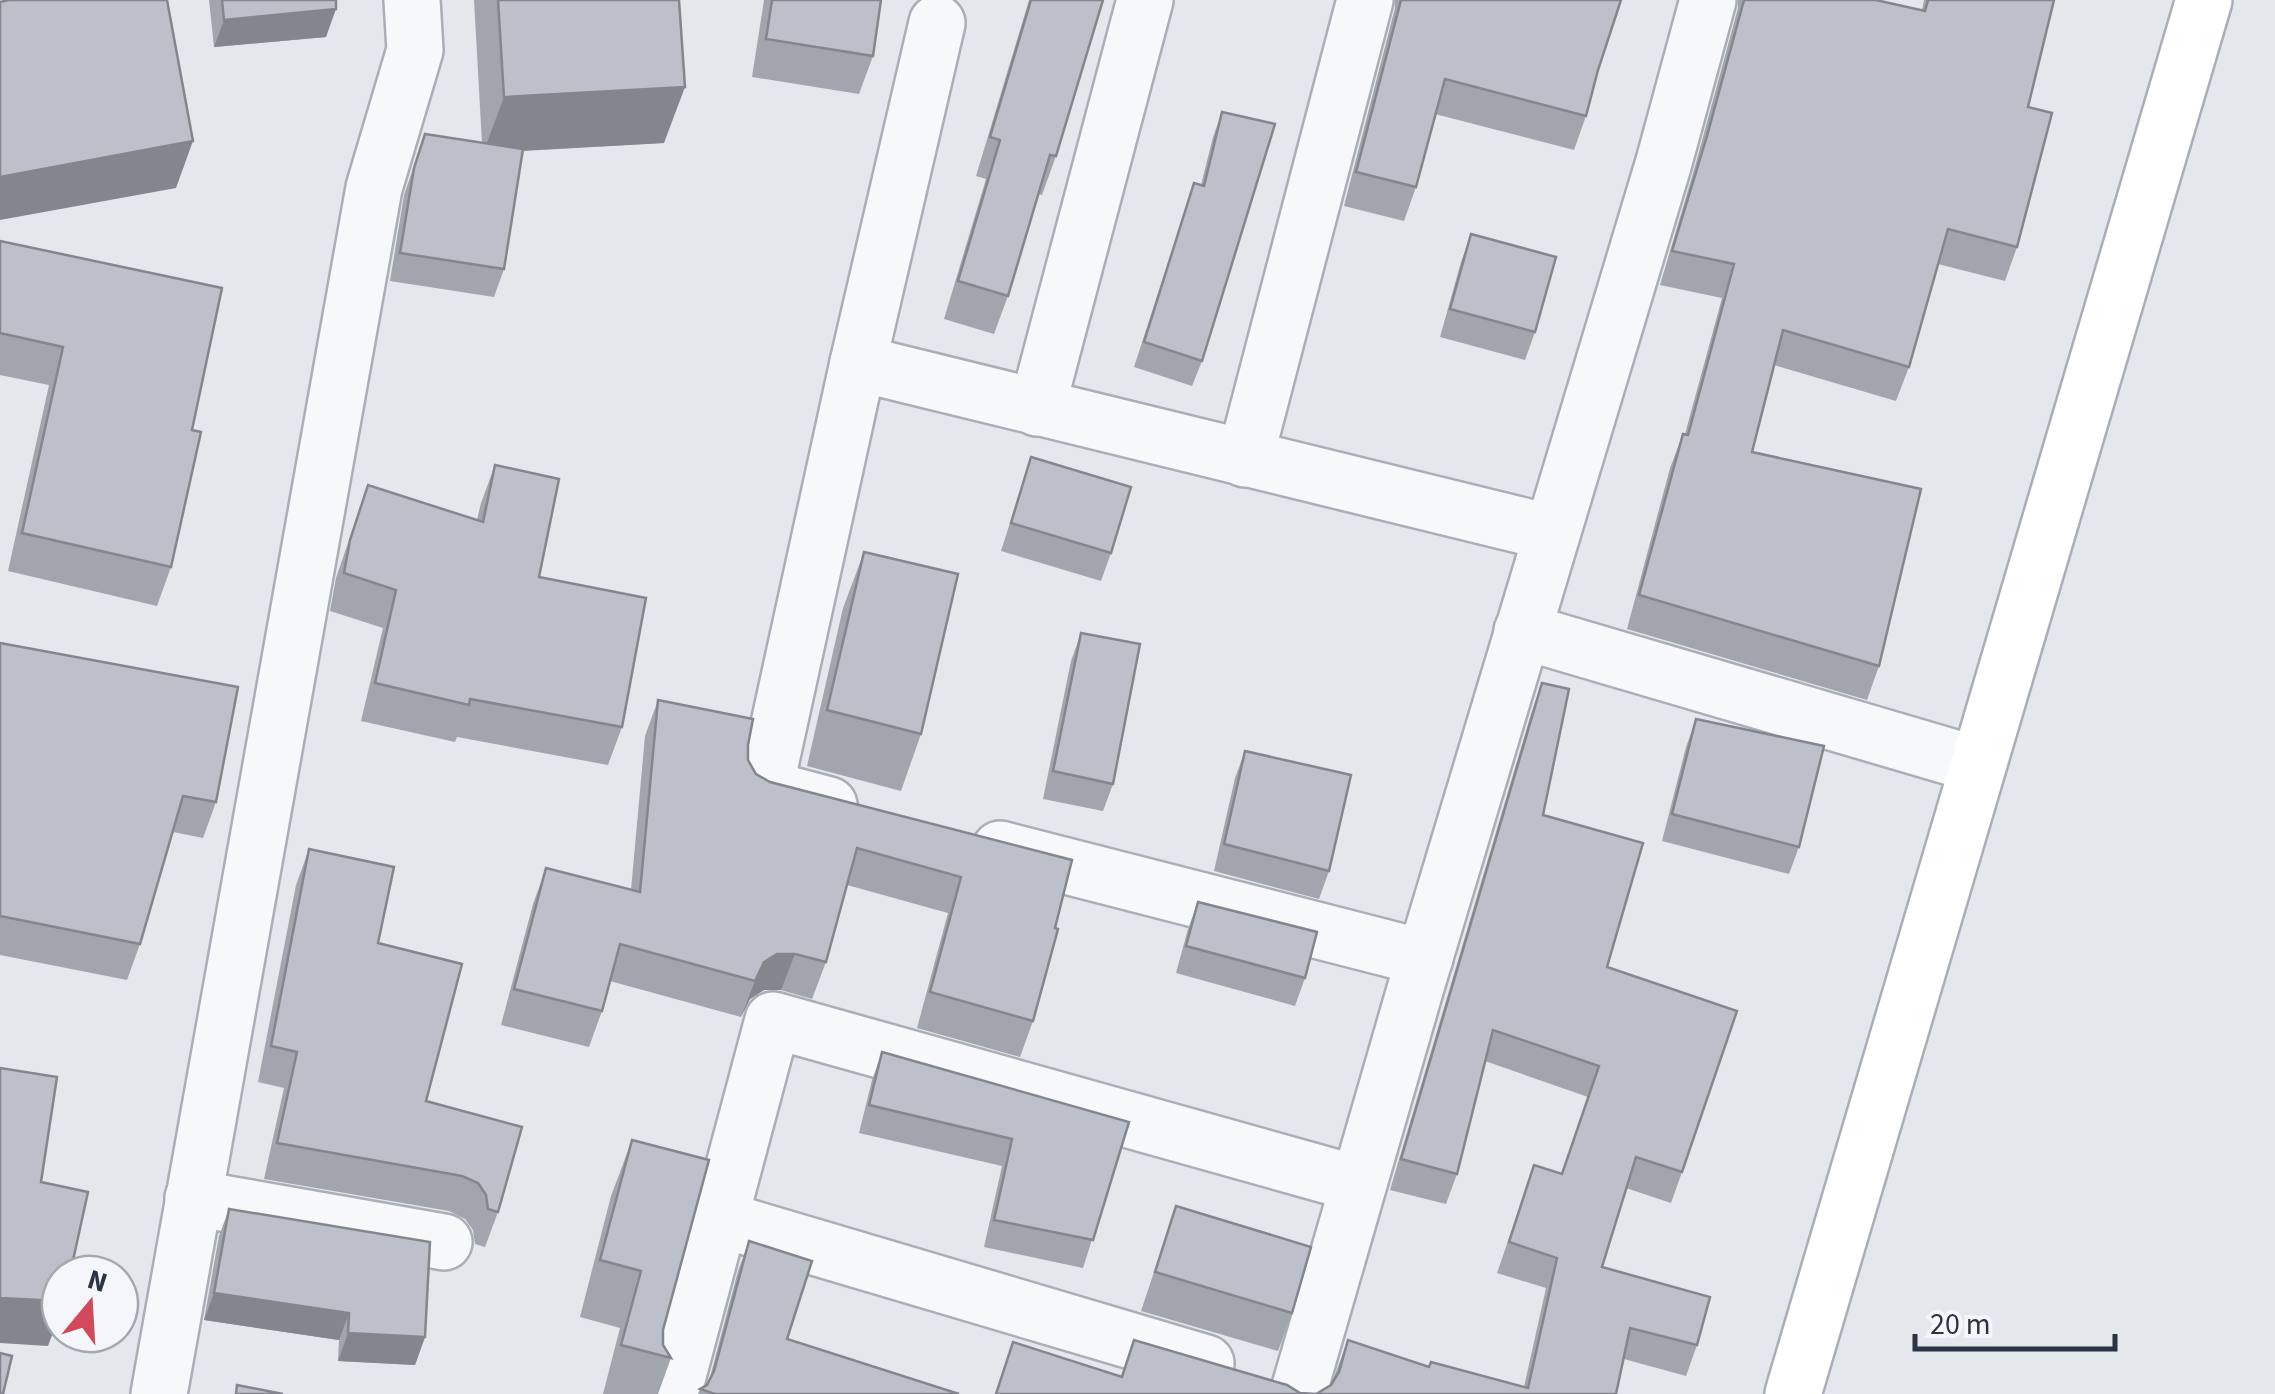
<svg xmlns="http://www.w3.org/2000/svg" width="2275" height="1394" viewBox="0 0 2275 1394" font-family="'Source Sans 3',sans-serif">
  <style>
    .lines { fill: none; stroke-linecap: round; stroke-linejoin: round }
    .street-casing { stroke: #a9aeb7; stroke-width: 60 }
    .secondary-casing { stroke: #a9aeb7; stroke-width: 60 }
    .street { stroke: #f7f8fa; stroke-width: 55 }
    .secondary { stroke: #fff; stroke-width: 55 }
    .wall { fill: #a1a5ae }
    .shaded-wall { fill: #83868d }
    .building { fill: #bbc0ca; stroke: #83868d; stroke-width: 2.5 }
  </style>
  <rect width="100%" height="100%" fill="#e4e7ec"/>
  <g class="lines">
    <g class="street-casing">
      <g id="street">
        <path d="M858 363 937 23"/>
        <path d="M1037 408 1145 0"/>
        <path d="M1245 459 1365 0"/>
        <path d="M1522 631 1978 765"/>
        <path d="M829 805 765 788 858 363 1552 533"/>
        <path d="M1000 849 1425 958"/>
        <path d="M193 1198 444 1242"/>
        <path d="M720 1219 1206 1363"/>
        <path d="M159 1394 374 188 415 50 412 0"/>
        <path d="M673 1394 773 1020 1358 1184"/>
        <path d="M1298 1394 1415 990 1664 162 1708 0"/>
      </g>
    </g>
    <g class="secondary-casing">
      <path id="secondary" d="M1793 1394 2204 0"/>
    </g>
    <use href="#street" class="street"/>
    <use href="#secondary" class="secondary"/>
  </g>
  <g class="wall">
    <path d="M209 0H336L326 37 214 47Z"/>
    <path d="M474 0H679L664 143 523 151 504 269 494 297 390 281 404 195 425 134 482 143Z"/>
    <path d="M764 0H881L873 56 859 94 752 77Z"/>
    <path d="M1029 0H1103L1056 156 1042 195 1038 194 1008 296 994 334 944 319 986 179 976 176Z"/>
    <path d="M1395 0H1621L1598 70 1586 116 1574 150 1435 114 1416 187 1404 221 1344 206 1395 8Z"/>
    <path d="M1738 0H1876L1922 10 1924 0H2054L2028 107 2017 247 2005 281 1938 264 1909 367 1896 401 1774 365 1752 452 1879 666 1867 700 1627 629 1670 468 1683 434H1685L1722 298 1660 285 1694 170 1738 8Z"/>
    <path d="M1222 112 1202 361 1192 386 1134 367 1194 183 1201 185 1213 137Z"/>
    <path d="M1471 234 1535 332 1525 360 1440 337 1461 262Z"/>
    <path d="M0 241 192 430 171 567 157 606 8 571 49 385 0 375Z"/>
    <path d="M1031 457 1111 553 1101 581 1001 551Z"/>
    <path d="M495 465 539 577 622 727 608 765 457 737 455 742 361 721 383 628 330 611 336 578 368 485 477 520 481 503Z"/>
    <path d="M864 552 921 734 901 791 807 766 843 608Z"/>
    <path d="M1081 633 1113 784 1103 811 1043 799 1071 661Z"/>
    <path d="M0 643 216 802 203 838 173 832 140 944 127 980 0 955Z"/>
    <path d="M1542 683 1543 815 1607 967 1682 1172 1671 1203 1626 1188 1602 1267 1697 1345 1686 1376 1624 1359 1616 1394H995L1013 1342 1121 1376 1134 1340 1300 1393 1316 1394 1331 1385 1348 1340 1429 1367 1524 1387 1546 1288 1497 1273 1534 1165 1561 1174 1588 1097 1485 1061 1457 1174 1446 1204 1390 1190 1531 714Z"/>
    <path d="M658 700 748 745V760L756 774 770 782 1072 860 1033 1021 1020 1057 917 1028 948 913 847 885 826 962 812 999 781 990H764L750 999 741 1017 610 981 602 1011 589 1047 501 1025 533 904 546 868 631 890 645 736Z"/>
    <path d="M1696 719 1799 847 1789 874 1662 841 1686 747Z"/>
    <path d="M1245 751 1329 871 1319 899 1214 871 1235 778Z"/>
    <path d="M309 849 378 943 426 1101 498 1212 485 1247 475 1244 473 1230 465 1219 449 1211 264 1179 284 1088 258 1082 296 885Z"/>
    <path d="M1198 902 1305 978 1295 1006 1176 973 1188 929Z"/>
    <path d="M882 1052 1129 1122 1083 1268 984 1247 1002 1166 859 1133 872 1080Z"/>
    <path d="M632 1140 663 1330V1345L671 1358 658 1394H603L620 1328 580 1317 611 1196Z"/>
    <path d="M1176 1206 1292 1313 1278 1351 1141 1311Z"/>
    <path d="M229 1209 425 1337 415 1365 338 1361 339 1340 204 1320 219 1236Z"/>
    <path d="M749 1241 787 1339 959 1394H698L700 1389 709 1381 738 1271Z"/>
  </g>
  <g class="shaded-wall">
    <path d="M336 9 326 37 214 47 224 20Z"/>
    <path d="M685 87 664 143 483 153 504 97Z"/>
    <path d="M193 141 176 188 0 220V177Z"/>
    <path d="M777 954H795L781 990H764L750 999 741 1017 755 981 764 962Z"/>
    <path d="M214 1293 349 1313 339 1340 204 1320Z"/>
    <path d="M0 1298 60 1301V1314L48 1346 0 1343Z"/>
    <path d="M348 1333 425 1337 415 1365 338 1361Z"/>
  </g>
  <g class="building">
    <path d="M9 0H167L193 141 0 177V2Z"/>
    <path d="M222 0H336V9L224 20Z"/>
    <path d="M498 0H679L685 87 504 97Z"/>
    <path d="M772 0H881L873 56 766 39Z"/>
    <path d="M1031 0H1103L1056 156 1050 155 1008 296 958 281 1000 140 990 137Z"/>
    <path d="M1401 0H1621L1598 70 1586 116 1445 79 1416 187 1356 172Z"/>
    <path d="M1744 0H1876L1925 11 1928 0H2054L2028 107 2052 113 2017 247 1948 229 1909 367 1783 330 1752 452 1921 489 1879 666 1639 595 1683 434 1688 435 1734 264 1672 251 1707 136Z"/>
    <path d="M1222 112 1275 124 1202 361 1144 342 1194 183 1204 186Z"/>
    <path d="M425 134 523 149 504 269 400 253 414 168Z"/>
    <path d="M1471 234 1556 257 1535 332 1450 309Z"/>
    <path d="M0 241 222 288 192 430 201 432 171 567 22 533 63 347 0 333Z"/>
    <path d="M1031 457 1131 487 1111 553 1011 523Z"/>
    <path d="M495 465 559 479 539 577 646 598 622 727 470 699 469 705 375 683 396 590 344 573 350 540 368 485 483 522Z"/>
    <path d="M864 552 958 574 921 734 827 710Z"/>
    <path d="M1081 633 1140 644 1113 784 1053 771Z"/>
    <path d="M0 643 238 687 216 802 183 796 140 944 0 916Z"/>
    <path d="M1542 683 1569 689 1543 815 1643 843 1607 967 1737 1011 1682 1172 1636 1157 1602 1267 1710 1297 1697 1345 1630 1328 1616 1394H996L1013 1342 1122 1377 1134 1340 1287 1385 1300 1393 1316 1394 1331 1385 1339 1372 1348 1340 1429 1367 1431 1362 1528 1388 1557 1258 1509 1242 1534 1165 1562 1174 1599 1066 1493 1030 1457 1174 1401 1159Z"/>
    <path d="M658 700 753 719 748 745V760L756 774 770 782 1072 860 1055 928 1058 929 1033 1021 930 992 961 877 857 848 826 962 795 954H777L764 962 755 981 620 944 602 1011 514 989 546 868 640 892Z"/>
    <path d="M1696 719 1824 746 1799 847 1672 814Z"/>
    <path d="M1245 751 1351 775 1329 871 1224 844Z"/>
    <path d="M309 849 394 867 378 943 462 964 426 1101 522 1127 498 1212 488 1209 486 1195 478 1183 462 1176 277 1143 297 1052 271 1046Z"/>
    <path d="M1198 902 1317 932 1305 978 1186 946Z"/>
    <path d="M882 1052 1129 1122 1093 1240 994 1220 1012 1139 869 1105Z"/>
    <path d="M0 1068 57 1077 41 1182 88 1192 70 1274H60V1301L0 1298Z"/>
    <path d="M632 1140 709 1160 663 1330V1345L671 1358 621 1345 641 1271 600 1260Z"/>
    <path d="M1176 1206 1311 1247 1292 1313 1155 1272Z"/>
    <path d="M229 1209 430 1242 425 1337 348 1333 349 1313 214 1293Z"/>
    <path d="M749 1241 812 1261 787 1339 959 1394H715L700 1389 707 1385 714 1371Z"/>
    <path d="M0 1353 12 1356 3 1394H0Z"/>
    <path d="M237 1385 283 1394H236Z"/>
  </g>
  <g transform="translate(90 1304) rotate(18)"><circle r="48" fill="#f4f6f9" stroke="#a4a8b1" stroke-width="2.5"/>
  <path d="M0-8L18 38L0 25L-18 38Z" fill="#d1495b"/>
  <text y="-15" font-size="28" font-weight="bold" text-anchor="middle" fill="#2b3445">N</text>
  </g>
  <path d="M1915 1334v15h200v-15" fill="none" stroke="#2b3445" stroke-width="5"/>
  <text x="1930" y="1334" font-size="30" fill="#2b3445" stroke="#f4f6f9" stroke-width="8" paint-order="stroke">20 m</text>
</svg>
